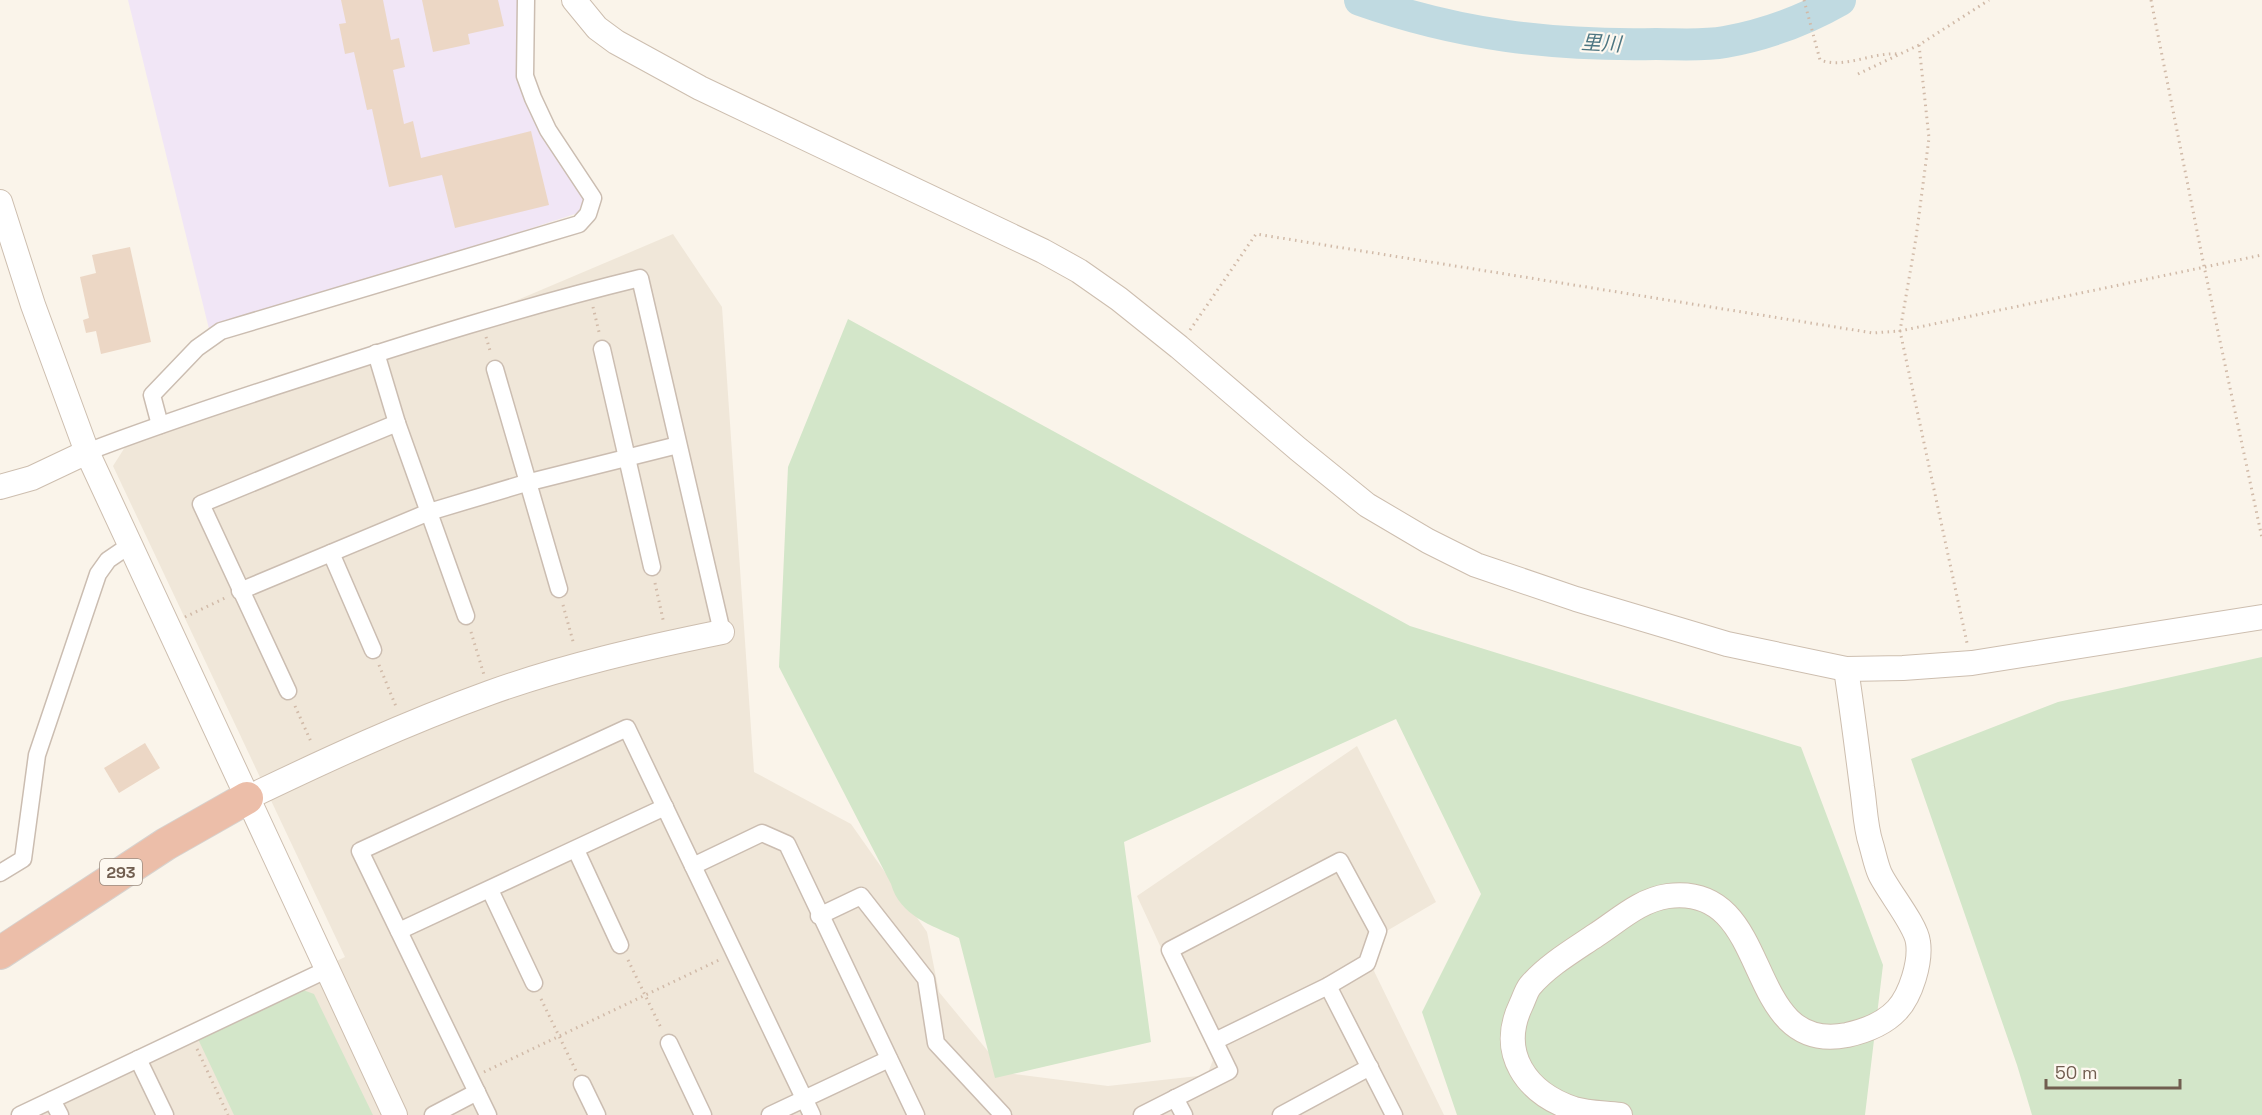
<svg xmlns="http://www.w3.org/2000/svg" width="2262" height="1115" viewBox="0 0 2262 1115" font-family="'Space Grotesk','Noto Sans JP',sans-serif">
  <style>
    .residential { fill: #f0e7d9 }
    .education { fill: #f1e6f6 }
    .green { fill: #d3e6c9 }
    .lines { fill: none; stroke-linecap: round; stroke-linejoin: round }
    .river { stroke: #c0dae1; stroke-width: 32 }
    .building { fill: #ecd7c5 }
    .street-casing { stroke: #cbbdb1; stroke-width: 19 }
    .secondary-casing { stroke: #cdbeaf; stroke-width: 26 }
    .highway-casing { stroke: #d7d2ce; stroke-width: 34 }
    .path { stroke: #d1baa8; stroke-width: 3; stroke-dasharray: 1.5 4.5; stroke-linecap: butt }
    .street { stroke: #fff; stroke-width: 16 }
    .secondary { stroke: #fff; stroke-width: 24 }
    .highway { stroke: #ecbea9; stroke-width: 32 }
    .labels { text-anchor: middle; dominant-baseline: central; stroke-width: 4.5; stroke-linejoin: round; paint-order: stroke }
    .shield { fill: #fdf8f0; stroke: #9b8c80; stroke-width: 1.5 }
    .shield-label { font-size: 16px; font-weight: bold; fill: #715e50 }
    .water-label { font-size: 20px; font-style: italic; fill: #4c7581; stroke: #fdf8f0 }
  </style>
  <rect width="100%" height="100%" fill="#faf4ea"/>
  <path class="residential" d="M673 234 722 307 754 772 851 824 927 932 939 992 1006 1073 1108 1086 1207 1075 1213 1060 1137 896 1357 746 1436 902 1385 932 1374 971 1444 1115H13L345 957 113 466 127 444 360 367Z"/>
  <path class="education" d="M128 0H519V79L585 196 578 213 210 333Z"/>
  <g class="green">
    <path d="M848 319 1410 626 1801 747 1883 965 1865 1115H1457L1422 1012 1481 894 1396 719 1124 842 1151 1042 995 1078 959 938C931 925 900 916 891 884L779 667 788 467Z"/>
    <path d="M2262 657V1115H2032L2017 1065 1911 759 2058 702Z"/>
    <path d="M303 990 314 994 373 1115H234L198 1039Z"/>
  </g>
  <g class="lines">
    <path class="river" d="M1360 0C1459 35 1552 46 1656 44 1678 44 1703 46 1725 42 1764 35 1805 20 1840 0"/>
  </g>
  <g class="building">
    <path d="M341 0H383L391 40 399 38 405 67 393 70 404 124 413 121 421 158 531 131 549 205 455 228 442 175 389 187 372 109 367 110 354 52 345 54 339 24 346 23Z"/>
    <path d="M422 0H498L504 26 468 34 470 44 433 52Z"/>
    <path d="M130 247 151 342 101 354 96 331 86 333 83 320 89 318 80 277 96 273 92 255Z"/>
    <path d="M145 743 160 768 119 793 104 768Z"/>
  </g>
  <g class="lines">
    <g class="street-casing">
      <g id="street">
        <path d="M602 349 652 567"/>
        <path d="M376 353 397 423 466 616"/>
        <path d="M495 369 559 589"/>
        <path d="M160 425 152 395 197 348 221 331 579 224 588 214 593 198 548 130 533 98 525 76 526 0"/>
        <path d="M87 452C157 425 227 402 298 379 411 342 525 306 640 278L722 632"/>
        <path d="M331 553 373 650"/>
        <path d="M240 591 429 512 526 483 678 445"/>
        <path d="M288 691 201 504 397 423"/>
        <path d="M576 850 620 945"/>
        <path d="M693 866 762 833 787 844 916 1115"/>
        <path d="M0 873 23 859 37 755 98 574 108 560 130 545"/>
        <path d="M490 890 534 983"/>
        <path d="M819 916 861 896 926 979 936 1043 1003 1115"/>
        <path d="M399 931 665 807"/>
        <path d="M1328 986 1394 1115"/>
        <path d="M669 1043 703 1115"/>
        <path d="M138 1059 165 1115"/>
        <path d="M582 1084 597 1115"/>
        <path d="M1175 1098 1184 1115"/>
        <path d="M52 1100 60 1115"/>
        <path d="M20 1115 326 970"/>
        <path d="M433 1115 477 1092"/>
        <path d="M488 1115 360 851 627 728 812 1115"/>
        <path d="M770 1115 889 1059"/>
        <path d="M1142 1115 1229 1071 1170 950 1340 861 1378 931 1367 963 1328 986 1215 1041"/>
        <path d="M1281 1115 1370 1067"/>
      </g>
    </g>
    <g class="secondary-casing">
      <g id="secondary">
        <path d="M574 0 597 28 616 42 700 88 1043 251 1079 271 1119 299 1179 347 1298 449 1367 505 1428 541 1476 565 1576 599 1727 644 1846 669 1903 668 1972 663 2262 617"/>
        <path d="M0 202 33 305 87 452 395 1115"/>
        <path d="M0 487 32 478 87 452"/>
        <path d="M247 798C326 760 406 723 489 693 564 666 643 648 722 632"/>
        <path d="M1620 1115C1605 1113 1588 1113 1574 1109 1526 1093 1498 1053 1521 1005 1524 999 1526 991 1530 986 1548 965 1574 950 1596 935 1619 920 1640 900 1668 896 1776 882 1740 1056 1847 1035 1865 1031 1884 1024 1897 1010 1911 995 1921 962 1918 942 1916 925 1888 891 1880 874 1876 865 1874 854 1871 844 1865 826 1865 806 1862 787 1857 748 1852 708 1846 669"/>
      </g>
    </g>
    <g class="highway-casing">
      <path id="highway" d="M0 953 166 844 247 798"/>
    </g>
    <g class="path">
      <path d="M1804 0 1820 60C1845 69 1872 52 1898 54"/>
      <path d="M2151 0 2204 266 2262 538"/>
      <path d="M1919 45 1929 138 1916 238 1900 331 1967 643"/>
      <path d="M1858 74 1919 45 1989 0"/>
      <path d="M593 307 599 332"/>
      <path d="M1190 330 1256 234 1873 333 1900 331 2262 255"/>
      <path d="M486 337 491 354"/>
      <path d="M655 583 664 624"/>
      <path d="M563 605 574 645"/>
      <path d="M185 617 225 598"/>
      <path d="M471 632 484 675"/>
      <path d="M379 665 397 709"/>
      <path d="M295 706 312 744"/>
      <path d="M628 960 662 1030"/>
      <path d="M541 999 576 1071"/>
      <path d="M197 1049 228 1115"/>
      <path d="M484 1072 719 960"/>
    </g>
    <use href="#street" class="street"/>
    <use href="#secondary" class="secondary"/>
    <use href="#highway" class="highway"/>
  </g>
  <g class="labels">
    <rect class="shield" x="100" y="859" width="42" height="26" rx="4.5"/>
    <g class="shield-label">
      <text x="121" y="872">293</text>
    </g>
    <g class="water-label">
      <text transform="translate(1601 43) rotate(3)">里川</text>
    </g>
  </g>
  <path d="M2046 1079v9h134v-9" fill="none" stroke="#715e50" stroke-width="3"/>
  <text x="2055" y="1079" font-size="18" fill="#715e50" stroke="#fdf8f0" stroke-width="4.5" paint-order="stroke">50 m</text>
</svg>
